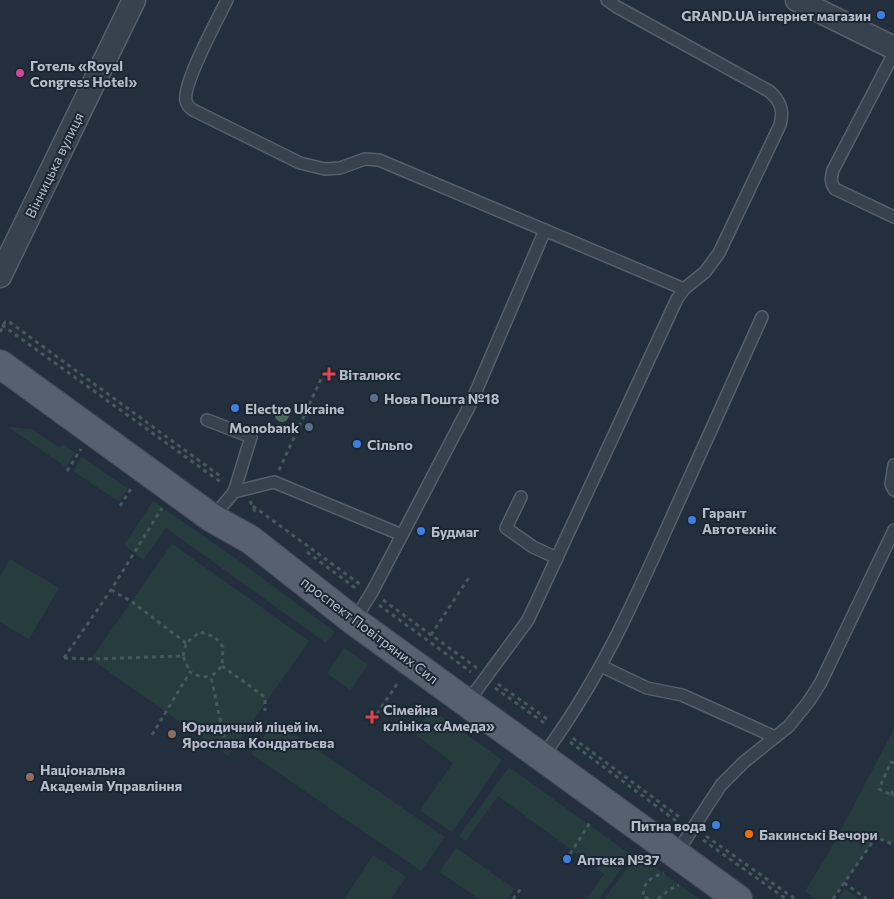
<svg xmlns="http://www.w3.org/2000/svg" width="894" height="899" viewBox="0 0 894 899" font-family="Commissioner,sans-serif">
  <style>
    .green { fill: #263c3f }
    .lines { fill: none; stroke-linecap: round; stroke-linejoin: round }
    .lane-casing { stroke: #565f6c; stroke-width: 14 }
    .street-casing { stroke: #565f6c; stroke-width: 25 }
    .primary-casing { stroke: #414a57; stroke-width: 30 }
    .path { stroke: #44595c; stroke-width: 3; stroke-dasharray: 4 4; stroke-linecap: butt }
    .lane { stroke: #38414e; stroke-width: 11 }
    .street { stroke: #38414e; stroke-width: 22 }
    .primary { stroke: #56606e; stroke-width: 28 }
    .tree { fill: #4b6a5d }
    .shop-dot { fill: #3f7fe0; stroke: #1d2633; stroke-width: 2 }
    .hotel-dot { fill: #d1479c; stroke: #1d2633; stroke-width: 2 }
    .health-dot { fill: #e0444e; stroke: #1d2633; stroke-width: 2 }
    .service-dot { fill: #5c6f8a; stroke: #1d2633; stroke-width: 2 }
    .education-dot { fill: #8d6e63; stroke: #1d2633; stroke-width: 2 }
    .food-dot { fill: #e8710a; stroke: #1d2633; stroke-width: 2 }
    .labels { text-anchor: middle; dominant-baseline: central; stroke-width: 4; stroke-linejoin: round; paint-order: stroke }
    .poi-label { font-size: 14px; font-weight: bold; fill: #b4bcc9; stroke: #1d2633; text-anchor: start }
    .street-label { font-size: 14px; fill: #b4bcc9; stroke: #1d2633 }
  </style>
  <rect width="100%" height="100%" fill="#242f3e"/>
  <g class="green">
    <path d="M8 427 32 429 58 447 65 445 75 453 66 467Z"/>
    <path d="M82 457 128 489 119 502 73 471Z"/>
    <path d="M153 501 238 560 335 632 326 643 166 528 143 560 124 545Z"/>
    <path d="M172 544 309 641 228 756 91 659Z"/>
    <path d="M10 559 59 588 29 639 0 622V577Z"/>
    <path d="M344 648 368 665 350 690 327 673Z"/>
    <path d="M431 709 502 760 452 832 420 810 453 763 415 734Z"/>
    <path d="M275 721 445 837 421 871 251 754Z"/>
    <path d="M894 729V845L876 837 833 899H815L805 891 827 856Z"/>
    <path d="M509 767 631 855 599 899H586L604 874 498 796 466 841 459 836Z"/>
    <path d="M456 848 515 889 508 899H479L439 872Z"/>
    <path d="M637 854 699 899H604Z"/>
    <path d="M373 855 406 877 391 899H344Z"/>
    <path d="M845 889 859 899H838Z"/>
  </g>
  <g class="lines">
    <g class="lane-casing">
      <g id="lane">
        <path d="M227 0C218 19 182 84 186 101 187 105 190 108 193 110L300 163 325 169 340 168 365 159 379 160 684 289"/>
        <path d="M894 53 833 170C831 178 830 182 835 189L894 217"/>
        <path d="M207 420 251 437 234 492"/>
        <path d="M894 465 891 484 894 490"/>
        <path d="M521 497 506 528 533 547 557 558"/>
        <path d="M212 518 234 492 274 482 402 535 372 592 354 621"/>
        <path d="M402 535 471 403 545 230"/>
        <path d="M601 666 647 688 682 695 775 737"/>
        <path d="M467 703 528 620 677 299 684 289 705 272 719 253 780 125C784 111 781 101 769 91L617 7 607 0"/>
        <path d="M542 757C597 684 633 604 670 521 701 453 731 385 762 317"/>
        <path d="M676 854 721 785 744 762 789 726 809 701 821 682 894 530"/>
      </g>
    </g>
    <g class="street-casing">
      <g id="street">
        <path d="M797 0 894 48"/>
        <path d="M0 276 134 0"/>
      </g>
    </g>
    <g class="primary-casing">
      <path id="primary" d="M0 364 212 518 251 540 354 621 738 899"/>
    </g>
    <g class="path">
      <path d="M2 325 222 483"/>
      <path d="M0 332 5 322 8 321 223 478"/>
      <path d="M279 470 321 379"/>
      <path d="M67 471 81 449"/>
      <path d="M250 501 257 516"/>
      <path d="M120 506 132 487"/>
      <path d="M253 506 361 585"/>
      <path d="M307 552 358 590"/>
      <path d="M111 590 131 601 186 643"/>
      <path d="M383 600 477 668"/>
      <path d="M379 605 471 672"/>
      <path d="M431 635 470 576"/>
      <path d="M183 656 186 643 200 632 215 637 223 647 222 666 211 677 226 747"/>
      <path d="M64 658 111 590 162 508"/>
      <path d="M64 658 91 659 183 656 190 672"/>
      <path d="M222 666 265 697V711"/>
      <path d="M498 684 550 721"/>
      <path d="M495 688 547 725"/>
      <path d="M377 714 399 681"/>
      <path d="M152 735 190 672 199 676 211 677"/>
      <path d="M573 738 682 819"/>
      <path d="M570 742 679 823"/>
      <path d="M894 763 891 762 879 789 894 796"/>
      <path d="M891 795 894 789"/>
      <path d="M706 836 795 899"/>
      <path d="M703 840 786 899"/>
      <path d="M570 854 591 821"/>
      <path d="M844 883 867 899"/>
      <path d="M513 899 522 887"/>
      <path d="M649 899 643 896C644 880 651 878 664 873"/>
      <path d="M658 899 669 890 679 885"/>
      <path d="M833 899 876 837 894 845"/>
    </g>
    <use href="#lane" class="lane"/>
    <use href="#street" class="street"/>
    <use href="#primary" class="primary"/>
  </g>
  <circle class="tree" cx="282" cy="415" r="7"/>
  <g class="shop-dot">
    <circle cx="881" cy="15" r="5"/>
    <circle cx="235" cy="408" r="5"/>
    <circle cx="357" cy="444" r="5"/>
    <circle cx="692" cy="520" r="5"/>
    <circle cx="421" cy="531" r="5"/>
    <circle cx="716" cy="825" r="5"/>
    <circle cx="567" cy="859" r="5"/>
  </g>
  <circle class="hotel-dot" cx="20" cy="73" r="5"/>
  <g class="health-dot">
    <path d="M326.5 366.5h5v5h5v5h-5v5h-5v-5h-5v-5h5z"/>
    <path d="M369.5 709.5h5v5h5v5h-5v5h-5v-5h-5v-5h5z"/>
  </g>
  <g class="service-dot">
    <circle cx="374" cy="398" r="5"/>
    <circle cx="309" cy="427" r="5"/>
  </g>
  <g class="education-dot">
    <circle cx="172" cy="734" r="5"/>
    <circle cx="30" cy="777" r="5"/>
  </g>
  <circle class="food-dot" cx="749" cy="834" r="5"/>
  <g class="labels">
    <g class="poi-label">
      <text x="871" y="15" text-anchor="end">GRAND.UA інтернет магазин</text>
      <text x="30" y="65">Готель «Royal<tspan x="30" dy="16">Congress Hotel»</tspan></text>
      <text x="339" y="374">Віталюкс</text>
      <text x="384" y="398">Нова Пошта №18</text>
      <text x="245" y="408">Electro Ukraine</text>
      <text x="299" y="427" text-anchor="end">Monobank</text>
      <text x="367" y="444">Сільпо</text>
      <text x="702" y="512">Гарант<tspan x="702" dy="16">Автотехнік</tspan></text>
      <text x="431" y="531">Будмаг</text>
      <text x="383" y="709">Сімейна<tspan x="383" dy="16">клініка «Амеда»</tspan></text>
      <text x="182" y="726">Юридичний ліцей ім.<tspan x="182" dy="16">Ярослава Кондратьєва</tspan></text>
      <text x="40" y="769">Національна<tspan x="40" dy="16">Академія Управління</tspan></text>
      <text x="706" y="825" text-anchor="end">Питна вода</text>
      <text x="759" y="834">Бакинські Вечори</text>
      <text x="577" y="859">Аптека №37</text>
    </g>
    <g class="street-label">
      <text transform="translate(54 165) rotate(-64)">Вінницька вулиця</text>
      <text transform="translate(370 630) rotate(37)">проспект Повітряних Сил</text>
    </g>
  </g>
</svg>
